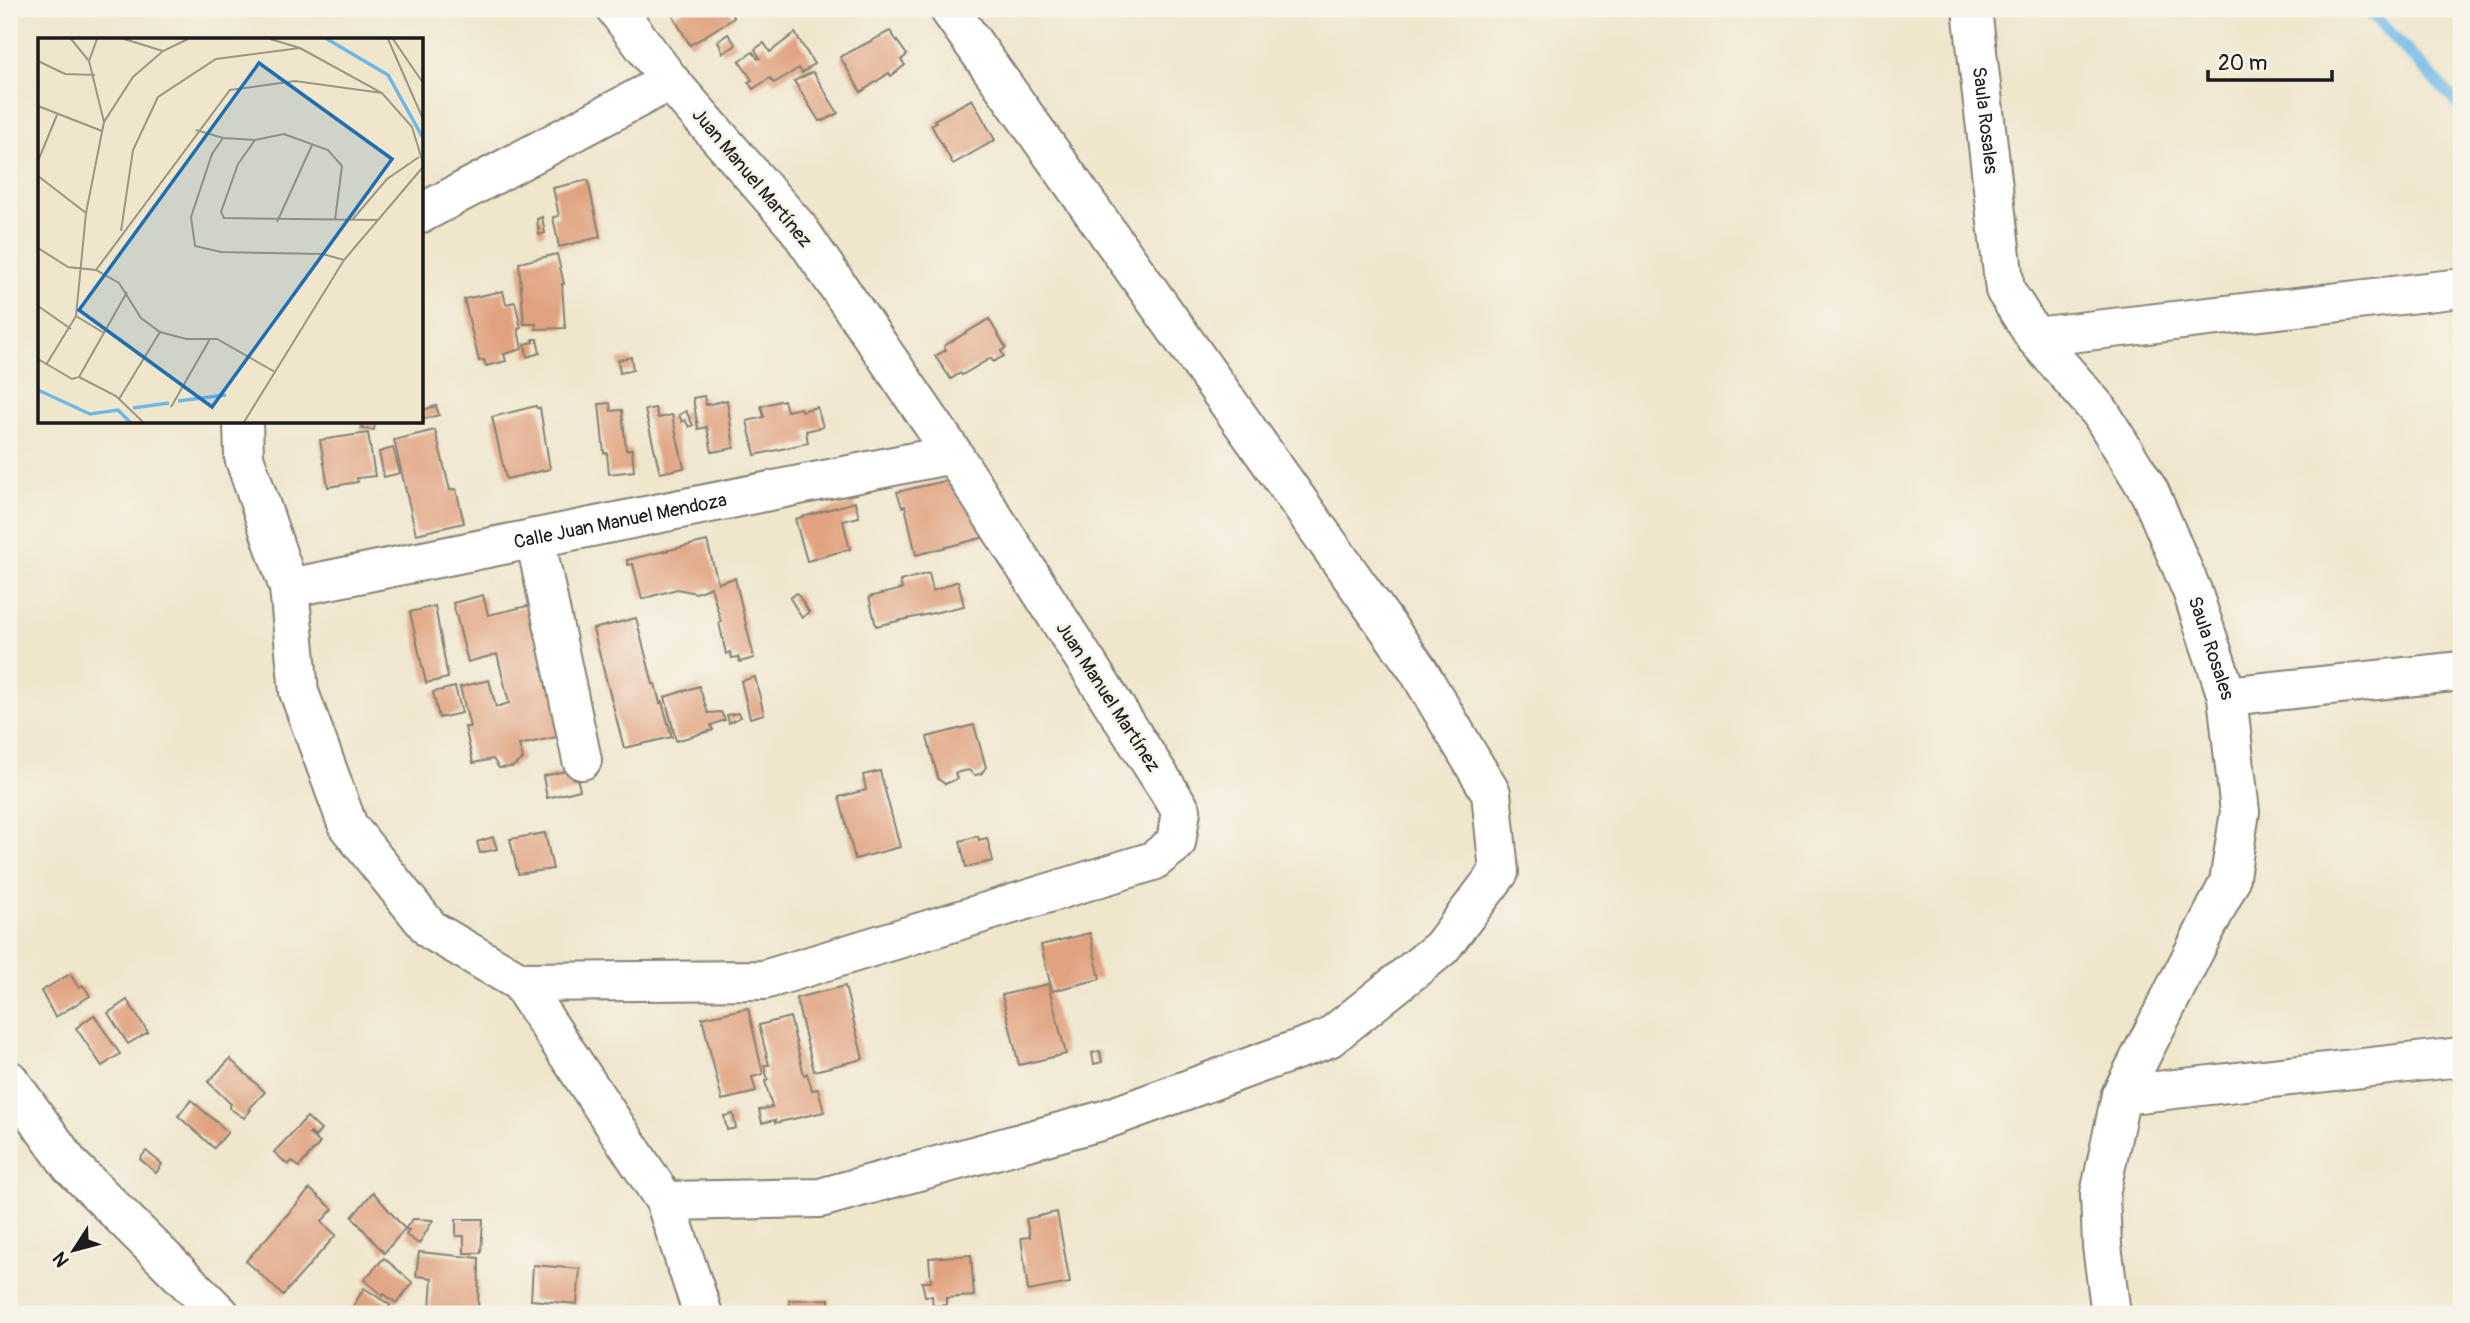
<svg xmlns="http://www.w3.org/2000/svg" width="2470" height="1323" viewBox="0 0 2470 1323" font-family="Pangolin,sans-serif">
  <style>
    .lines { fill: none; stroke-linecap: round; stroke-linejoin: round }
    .stream { stroke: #6eb8e7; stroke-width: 12 }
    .building { fill: #e0a27f }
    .minor-casing { stroke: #868174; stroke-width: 42 }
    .minor { stroke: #fff; stroke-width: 38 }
    .labels { text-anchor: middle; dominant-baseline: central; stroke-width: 5; stroke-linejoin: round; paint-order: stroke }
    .street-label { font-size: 19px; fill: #1c1c1c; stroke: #f7f3e8 }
    .inset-river { fill: none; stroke: #6eb8e7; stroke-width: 3.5 }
    .inset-road { fill: none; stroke: #9b9586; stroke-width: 2 }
    .view { fill: #1f6fb2; fill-opacity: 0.15; stroke: #1f6fb2; stroke-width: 3.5 }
    .inset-edge { fill: none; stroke: #1c1c1c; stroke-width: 3.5 }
  </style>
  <rect width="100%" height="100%" fill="#f7f3e8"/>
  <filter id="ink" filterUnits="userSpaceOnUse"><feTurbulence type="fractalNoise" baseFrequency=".0143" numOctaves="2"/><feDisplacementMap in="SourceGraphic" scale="14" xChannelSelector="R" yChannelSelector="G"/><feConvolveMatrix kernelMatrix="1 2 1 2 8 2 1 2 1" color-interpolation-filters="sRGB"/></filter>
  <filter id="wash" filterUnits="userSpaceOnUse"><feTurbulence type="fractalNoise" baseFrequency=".00686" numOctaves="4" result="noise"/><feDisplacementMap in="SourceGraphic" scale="28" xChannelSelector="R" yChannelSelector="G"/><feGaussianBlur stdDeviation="1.57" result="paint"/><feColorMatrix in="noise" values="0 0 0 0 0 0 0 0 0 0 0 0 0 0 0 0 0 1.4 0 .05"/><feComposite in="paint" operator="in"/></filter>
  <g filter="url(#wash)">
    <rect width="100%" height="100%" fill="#efe6cc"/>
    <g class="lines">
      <path class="stream" d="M2367 9 2461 107"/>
    </g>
    <g id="blocks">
      <g class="building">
        <path d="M684 9H729L734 18 690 45 673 16Z"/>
        <path d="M890 31 907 55 901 60 905 65 891 76 889 73 861 92 840 57Z"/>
        <path d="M795 33 814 64 802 73 799 68 774 83 770 78 753 89 748 82 752 80 739 61 753 52 758 59 760 58 755 49 764 43 770 52Z"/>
        <path d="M728 34 736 45 723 53 718 41Z"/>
        <path d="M813 72 838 113 823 121 821 120 819 121 794 81Z"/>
        <path d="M972 99 995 140 953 164 931 125 936 122 934 120Z"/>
        <path d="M588 180 600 237 559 247 553 217 559 216 553 188Z"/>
        <path d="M542 217 545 233 539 235 537 219Z"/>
        <path d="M557 254 564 284H562L565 328 536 329V324H524L519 263Z"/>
        <path d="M503 291 506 304 515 302 521 328 518 329 522 349 504 354 506 361 486 366 484 360 479 361 464 299Z"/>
        <path d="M989 319 1006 348 1001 351 1004 356 993 362 991 358 962 375 960 373 951 379 935 356 946 350 944 346Z"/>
        <path d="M533 339H537L540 353 527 357 525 344 534 342Z"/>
        <path d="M631 357 633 370 620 373 618 360Z"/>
        <path d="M704 396 706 405 727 400 734 448 712 452 707 427 698 429 693 398Z"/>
        <path d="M784 400 787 411 800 408 801 411 817 407 823 427 806 431 808 443 755 455 747 421 764 417 761 406Z"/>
        <path d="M610 403 611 411 622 410 626 450 632 449 634 471 609 474 607 453H604L599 404Z"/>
        <path d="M436 406 439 415 424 419 422 410Z"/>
        <path d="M536 406 537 408H540L550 469 506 479 492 417Z"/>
        <path d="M655 408 658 418 672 415 684 468 660 473 645 410Z"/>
        <path d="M686 411 693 425 689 427 685 420 682 422 679 415Z"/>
        <path d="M364 422H375L374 430 361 429Z"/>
        <path d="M435 430 450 490 456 489 464 523 416 534 394 440Z"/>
        <path d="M368 433 375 476 357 478 358 482 328 487 320 440Z"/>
        <path d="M393 448 400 473 384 477 379 452Z"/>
        <path d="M953 479 985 537 916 555 905 506 902 507 897 492Z"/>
        <path d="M855 502 859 517 843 521 850 549 807 561 795 519Z"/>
        <path d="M707 541 718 583 735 578 754 658 740 662 738 657 732 658 730 652 726 654 719 622H721L711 587 696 593 677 589 642 599 633 564 628 565 627 560Z"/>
        <path d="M929 573 933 591 958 581 964 606 876 626 869 597 902 589 900 581Z"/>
        <path d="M797 593 809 612 802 618 790 598Z"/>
        <path d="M483 595 488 615 532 605 566 735 519 745 523 759 512 767 499 768 493 759 473 763 465 727H470L460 687 489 680 496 707 509 703 497 654 468 662 453 603Z"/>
        <path d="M435 606 448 678 426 683 410 612Z"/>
        <path d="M636 618 653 684H655L660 703 662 702 672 737 624 748 593 629Z"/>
        <path d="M755 677 764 714 750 718 741 681Z"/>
        <path d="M699 686 708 713 721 712 725 720 711 725 713 730 676 741 665 697Z"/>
        <path d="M455 687 462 713 439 718 433 692Z"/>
        <path d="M738 713 741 717 729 723 727 715Z"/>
        <path d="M974 725 986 767 981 774 975 775 968 770 955 773 957 779 945 784 938 779 927 737Z"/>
        <path d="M575 769 580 790 547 798 543 776Z"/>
        <path d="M880 771 900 847 855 859 839 797 866 790 863 775Z"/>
        <path d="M545 833 553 869 518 874 510 839Z"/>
        <path d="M978 836 979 840 987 838 993 861 966 867 960 841Z"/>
        <path d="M493 837 497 849 480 853 477 842Z"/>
        <path d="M1090 933 1100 979 1052 991 1041 945Z"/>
        <path d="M70 974 79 988 83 985 90 996 55 1017 41 991Z"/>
        <path d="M1048 984 1066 1054 1019 1065 1002 995Z"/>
        <path d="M845 986 863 1059 814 1071 796 998Z"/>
        <path d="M127 1000 148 1032 128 1044 108 1013Z"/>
        <path d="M748 1008 763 1074 752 1077 756 1092 722 1100 702 1018Z"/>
        <path d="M94 1015 120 1054 102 1066 76 1028Z"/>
        <path d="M790 1017 804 1075 807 1073 812 1090 818 1089 824 1112 775 1123V1120L762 1123 759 1110 772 1107 765 1081 768 1080 764 1065H769L759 1025Z"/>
        <path d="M1100 1051 1102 1062 1094 1064 1092 1053Z"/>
        <path d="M230 1059 265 1092 249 1109 251 1110 244 1118 229 1108 231 1104 208 1082Z"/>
        <path d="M191 1100 228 1132 214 1148 178 1116Z"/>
        <path d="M733 1114 736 1128 727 1130 724 1116Z"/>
        <path d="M307 1117 321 1130 315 1137 311 1133 309 1134 320 1143 299 1167 292 1161 288 1165 274 1152Z"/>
        <path d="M146 1151 162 1164 156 1173 140 1159Z"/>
        <path d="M310 1189 333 1209 321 1222 336 1235 283 1295 246 1261Z"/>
        <path d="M373 1192 405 1229 384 1253 352 1217Z"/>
        <path d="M1057 1212 1070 1283 1028 1291 1021 1238 1030 1237 1026 1219Z"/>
        <path d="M413 1219 433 1220 419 1244 406 1235 409 1230 405 1229Z"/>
        <path d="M456 1219H483L481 1253H464V1236H456Z"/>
        <path d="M419 1252 479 1258 478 1313 430 1309 432 1278 416 1276Z"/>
        <path d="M971 1255 974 1296 946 1298V1305L933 1306 932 1296H925L922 1282H931L929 1258Z"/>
        <path d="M384 1258 413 1283 396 1303 384 1294 383 1296 364 1280Z"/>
        <path d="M533 1265 580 1269 577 1304 531 1300Z"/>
        <path d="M364 1288 390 1305 384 1314H363L352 1308Z"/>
        <path d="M829 1299V1314H789V1300Z"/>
      </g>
    </g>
  </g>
  <g filter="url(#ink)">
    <use href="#blocks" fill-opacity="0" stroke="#868174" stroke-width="2"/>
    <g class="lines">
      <g class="minor-casing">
        <g id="minor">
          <path id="s1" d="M1972 9 2005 290 2035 337 2100 412 2150 493 2192 591 2227 696 2240 812 2229 883 2121 1095 2100 1194 2102 1246 2111 1314"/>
          <path d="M422 213 670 81"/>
          <path d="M2035 337 2461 288"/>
          <path d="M243 422 244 457 289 588 299 692 348 826 431 930 520 982 665 1201 703 1314"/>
          <path d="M535 538 582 760"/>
          <path id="s2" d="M289 588 953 454"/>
          <path d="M2227 696 2461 671"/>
          <path d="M520 982 764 980 1153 861 1176 843 1181 810 953 454 798 228 670 81 616 9"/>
          <path d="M9 1080 70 1165 220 1314"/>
          <path d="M2121 1095 2461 1057"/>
          <path d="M665 1201 820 1198 1104 1120 1329 1038 1441 948 1499 872 1491 793 1418 670 949 9"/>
        </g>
      </g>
      <use href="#minor" class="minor"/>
    </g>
  </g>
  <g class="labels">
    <g class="street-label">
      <text stroke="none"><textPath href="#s1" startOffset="112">Saula Rosales</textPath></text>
      <text transform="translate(752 178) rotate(50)">Juan Manuel Martínez</text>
      <text stroke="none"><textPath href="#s2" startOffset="338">Calle Juan Manuel Mendoza</textPath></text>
      <text stroke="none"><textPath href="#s1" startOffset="700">Saula Rosales</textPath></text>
      <text transform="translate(1108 697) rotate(57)">Juan Manuel Martínez</text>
    </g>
  </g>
  <g transform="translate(38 38)">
    <rect width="385" height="385" fill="#efe6cc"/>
    <path class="inset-river" d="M289 1 350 37 385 100M0 352 52 376 80 372 92 384M140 363 188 357M95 370 131 365"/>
    <path class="inset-road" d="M33 1 51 23 66 84M86 1 125 13M232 1 262 10 344 55 374 89 385 125M350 1 385 81M355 1 385 45M0 23 27 36 57 37M51 23 59 1M0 68 64 93M158 92 185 100 217 102 246 96 290 112 304 128 297 182M185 100 174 116 153 179 157 208 183 214 285 216 306 222M217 102 200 126 183 174 186 180 339 182M0 123 19 77M0 138 48 175M314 182 349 141 381 119M239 184 274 107M83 193 95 112 120 59 178 21 262 10M0 210 30 229 58 232 81 245 103 280 122 294 148 301H179L237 334M58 232 192 52 257 43 344 55M0 268 33 291M38 278 66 295M0 321 34 341 41 339 89 254M8 327 38 278 48 175 66 84 95 39 125 13 150 1M41 339 78 358 105 384M81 361 122 294M133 369 172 301M206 384 306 222 385 129"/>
    <path class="view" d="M221 25 354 121 174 369 41 272Z"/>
    <rect width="385" height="385" class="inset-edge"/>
  </g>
  <rect width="2470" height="1323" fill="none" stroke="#f7f3e8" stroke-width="35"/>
  <g transform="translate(74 1250) rotate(234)" stroke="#f7f3e8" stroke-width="5" paint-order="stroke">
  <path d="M0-5L12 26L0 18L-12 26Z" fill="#1c1c1c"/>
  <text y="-10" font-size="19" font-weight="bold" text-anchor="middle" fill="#1c1c1c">N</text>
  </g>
  <path d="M2208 70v10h124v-10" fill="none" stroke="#1c1c1c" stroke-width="3.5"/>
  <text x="2218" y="70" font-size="21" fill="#1c1c1c" stroke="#f7f3e8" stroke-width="5" paint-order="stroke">20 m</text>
</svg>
